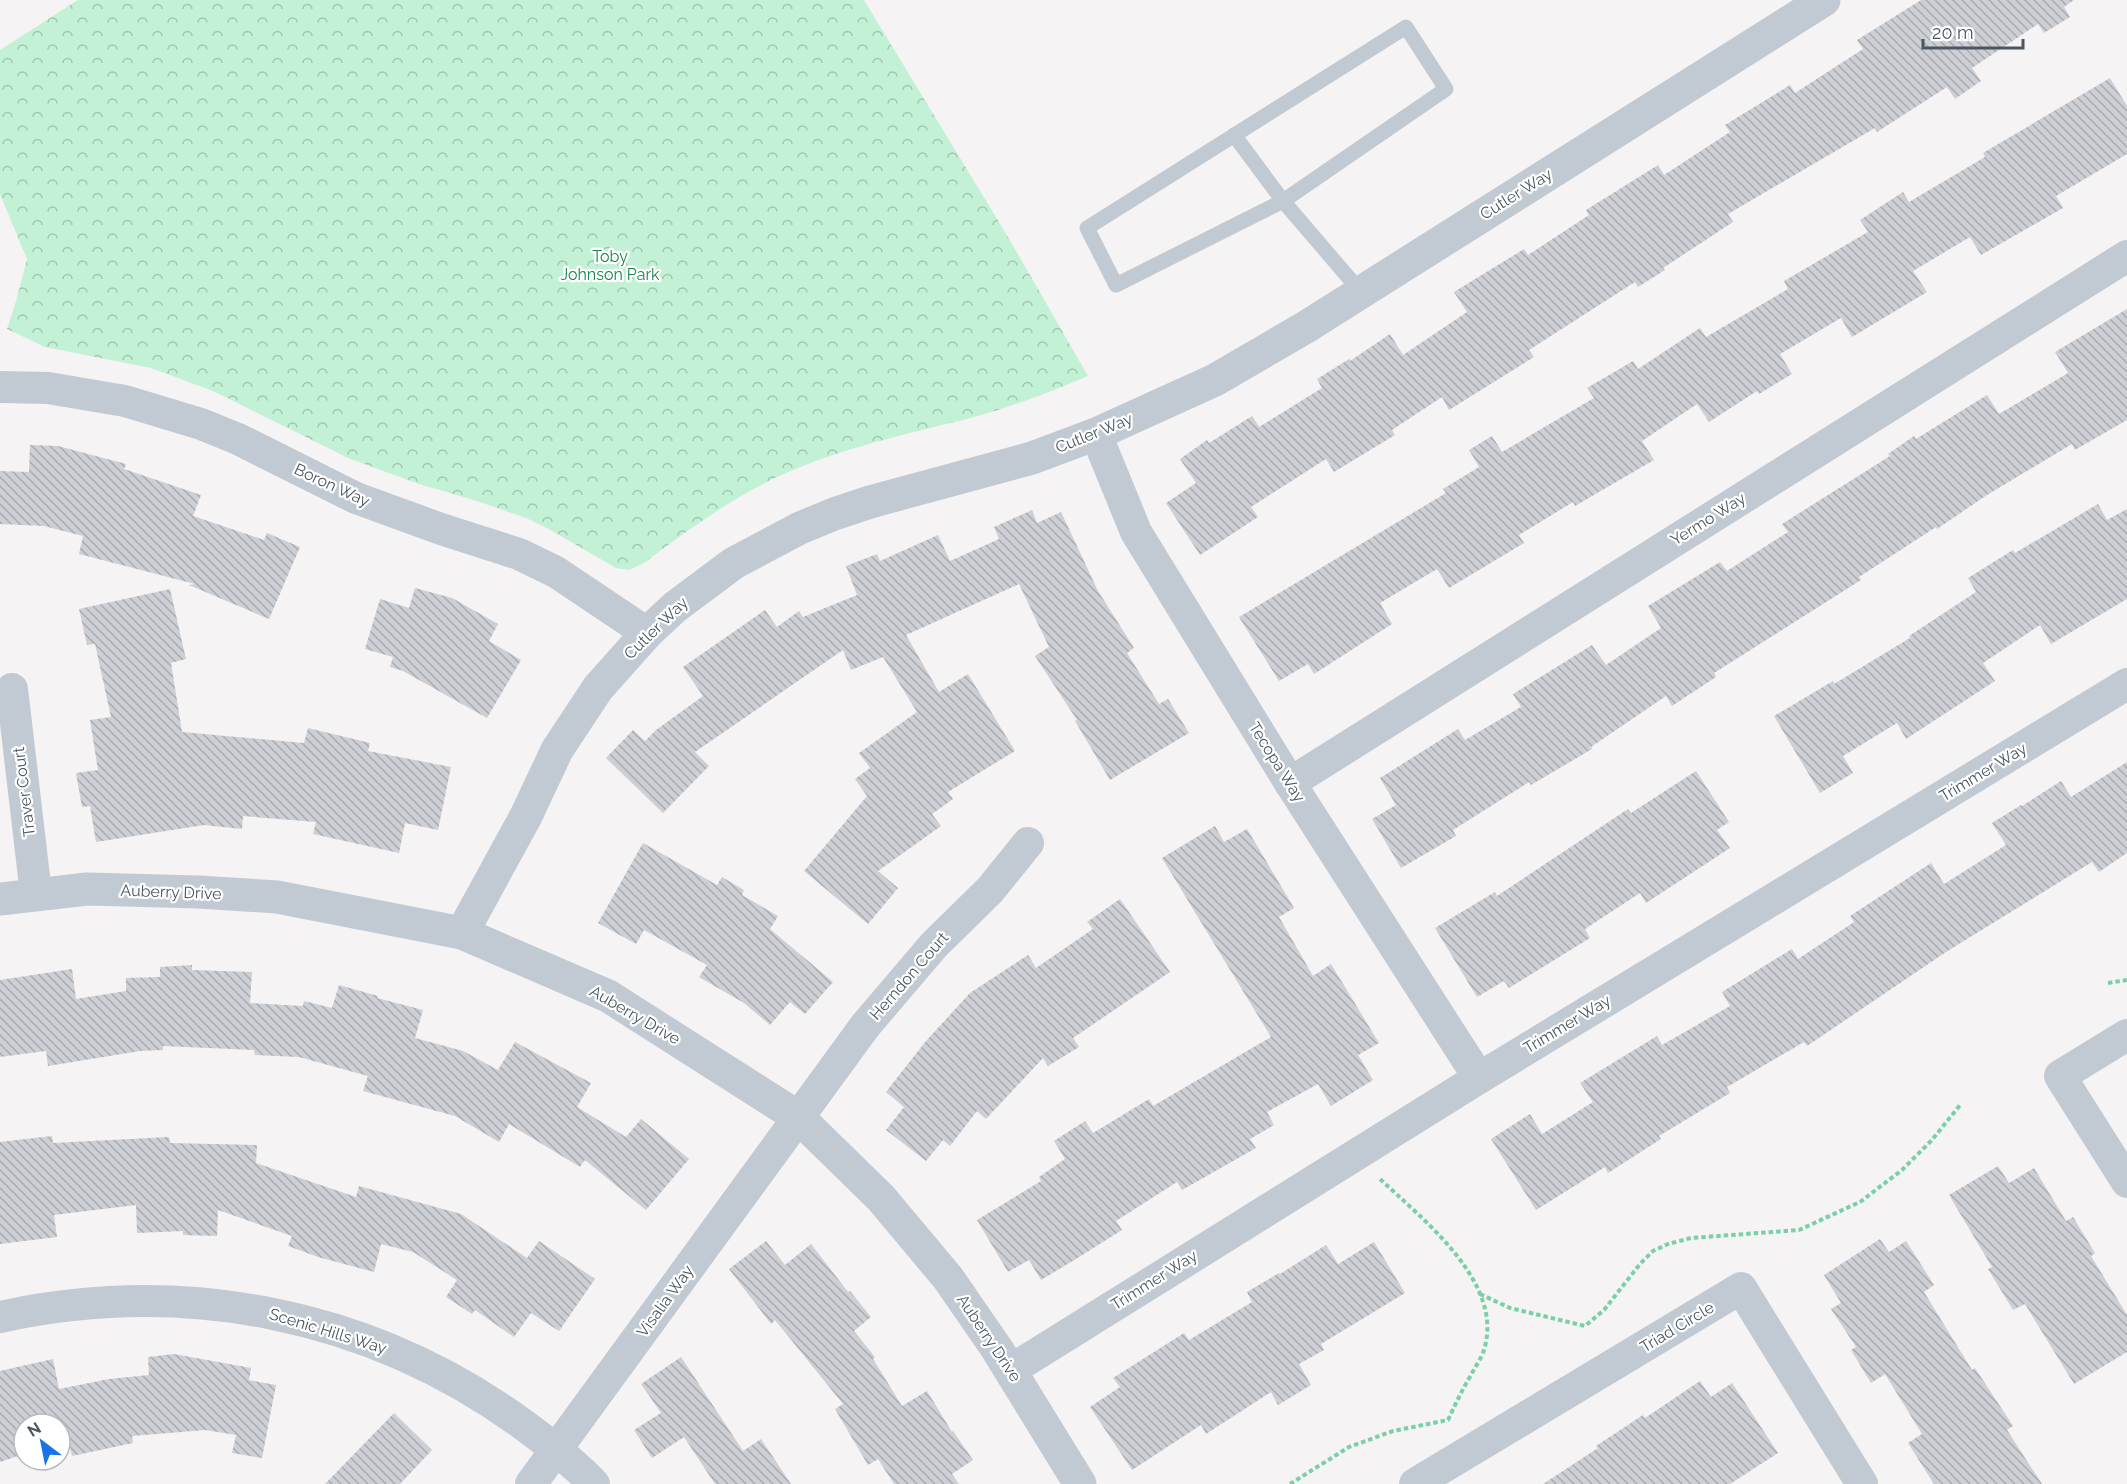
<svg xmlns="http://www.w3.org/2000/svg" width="2127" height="1484" viewBox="0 0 2127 1484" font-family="Raleway,sans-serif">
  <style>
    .forest { fill: url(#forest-crowns) }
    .building { fill: url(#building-back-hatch) }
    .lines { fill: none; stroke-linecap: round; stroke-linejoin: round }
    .path { stroke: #7ad0a6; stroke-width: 4; stroke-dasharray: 4.5 3; stroke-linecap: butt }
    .service { stroke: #c1cad2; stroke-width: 15 }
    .minor { stroke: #c1cad2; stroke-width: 32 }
    .tertiary { stroke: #c1cad2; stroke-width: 33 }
    .labels { text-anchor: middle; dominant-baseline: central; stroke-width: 4.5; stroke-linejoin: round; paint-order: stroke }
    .street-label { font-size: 16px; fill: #4a5661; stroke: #fff }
    .park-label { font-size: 16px; fill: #17864f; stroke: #fff }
  </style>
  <defs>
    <pattern id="forest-crowns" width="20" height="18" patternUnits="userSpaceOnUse" patternTransform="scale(1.5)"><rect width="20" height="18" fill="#c3f1d5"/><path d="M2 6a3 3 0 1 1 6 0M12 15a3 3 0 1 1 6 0" fill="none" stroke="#a0c6b0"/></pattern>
    <pattern id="building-back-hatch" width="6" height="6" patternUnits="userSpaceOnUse" patternTransform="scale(1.5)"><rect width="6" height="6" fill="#cdcfd5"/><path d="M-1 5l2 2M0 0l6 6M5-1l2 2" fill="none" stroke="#a8abb0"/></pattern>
  </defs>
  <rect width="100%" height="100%" fill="#f5f3f3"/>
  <path class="forest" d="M78 0H864L1011 242 1088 376C1046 394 1000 411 955 422 902 435 849 447 798 468 742 490 692 527 644 563L629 570 616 568 547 528 526 518 477 501 419 484 348 458 213 391 151 368 45 347 7 329 16 301 27 259 0 194V50Z"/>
  <g class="building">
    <path d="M1921 0H2074L2064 7 2070 17 2044 33 2038 24 1972 68 1981 81 1955 99 1947 87 1877 132 1875 128 1728 214 1733 222 1663 268 1665 270 1638 287 1635 282 1529 350 1534 357 1449 410 1442 397 1392 430 1395 435 1334 472 1326 459 1251 507 1258 517 1200 555 1166 503 1196 483 1180 459 1207 440 1209 443 1252 416 1259 427 1322 388 1317 379 1349 359 1350 361 1390 334 1403 355 1467 312 1454 292 1524 249 1528 255 1589 215 1586 210 1658 165 1664 175 1730 132 1725 125 1790 85 1795 93 1863 49 1857 40Z"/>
    <path d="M2110 78 2127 106V154L2056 196 2063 208 1981 255 1970 237 1913 271 1927 292 1852 337 1841 318 1780 354 1792 374 1759 394 1757 391 1709 422 1697 404 1642 441 1654 460 1575 506 1573 502 1519 535 1524 543 1449 588 1437 569 1380 603 1392 624 1314 674 1308 664 1279 681 1239 617 1446 493 1443 489 1479 467 1469 450 1492 436 1502 452 1594 398 1587 388 1633 361 1638 369 1700 328 1706 337 1788 289 1784 281 1868 232 1860 220 1903 192 1909 202 1985 157 1983 153Z"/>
    <path d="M2127 309V420L2075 450 2072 444 1987 495 1937 529 1936 527 1859 577 1861 580 1714 673 1716 677 1672 706 1666 696 1591 747 1592 749 1531 785 1529 782 1453 830 1456 836 1401 868 1372 819 1396 805 1380 778 1458 729 1465 740 1521 707 1513 694 1592 645 1606 665 1661 628 1648 606 1720 562 1727 571 1788 532 1782 524 1890 456 1888 454 1914 436 1916 439 1987 395 1999 414 2068 373 2055 352Z"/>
    <path d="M30 445 58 446 126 464 124 469 201 495 193 516 264 540 267 533 300 547 269 619 189 585 195 584 79 554 83 536 44 526 0 524V471L29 472Z"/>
    <path d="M2098 504 2107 520 2127 509V599L2051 644 2040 625 1983 663 1995 681 1906 739 1897 723 1843 756 1853 773 1820 793 1774 716 1833 681 1834 684 1910 638 1909 636 1976 592 1968 578 2013 550 2015 553Z"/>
    <path d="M1032 510 1037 523 1061 512 1098 591 1134 648 1127 653 1159 704 1168 699 1189 733 1110 780 1075 721 1077 720 1035 656 1049 647 1019 584 906 635 939 692 968 674 1015 751 948 792 953 799 932 814 941 826 878 871 898 888 868 924 804 871 867 796 855 779 870 768 859 753 917 712 883 657 851 670 843 650 695 752 709 766 663 813 606 758 633 730 645 741 656 730 703 696 683 667 765 610 777 627 799 611 803 617 857 595 846 566 877 554 880 561 938 535 950 561 999 539 994 527Z"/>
    <path d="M415 588 452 598 498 624 489 641 521 660 487 718 403 671 390 667 393 657 365 649 380 599 409 608Z"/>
    <path d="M170 589 186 659 171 663 182 732 304 743 308 728 370 743 368 751 451 767 438 830 405 823 399 853 313 834 316 822 243 816 242 829 204 825 96 842 90 806 82 807 76 773 98 770 90 720 111 717 95 644 87 645 79 609Z"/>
    <path d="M2127 762V853L2099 872 2092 862 1946 952 1807 1046 1804 1042 1727 1087 1730 1093 1659 1136 1661 1139 1608 1173 1605 1167 1536 1210 1491 1139 1530 1114 1542 1134 1593 1102 1580 1083 1657 1036 1662 1045 1730 1006 1722 992 1792 949 1798 959 1854 922 1850 916 1931 863 1944 884 2006 845 1992 823 2021 805 2022 806 2061 781 2071 797Z"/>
    <path d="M1696 771 1729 822 1717 830 1730 848 1646 903 1640 893 1585 929 1590 938 1509 988 1504 981 1477 997 1435 928 1495 892 1497 896 1628 809 1631 813Z"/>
    <path d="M1215 826 1224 842 1247 829 1294 908 1279 917 1313 976 1331 964 1379 1043 1358 1055 1373 1080 1331 1106 1318 1084 1267 1112 1274 1125 1250 1139 1256 1148 1182 1190 1177 1182 1116 1221 1122 1230 1076 1259 1041 1280 1029 1260 1008 1272 977 1220 1041 1181 1039 1177 1065 1159 1054 1141 1085 1121 1093 1133 1149 1099 1153 1106 1271 1037 1162 858Z"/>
    <path d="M643 843 717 885 722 877 744 890 742 895 778 916 770 929 833 982 805 1014 790 1002 770 1025 744 1003 699 977 707 965 644 930 636 944 598 923Z"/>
    <path d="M1120 899 1170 972 1073 1038 1079 1047 1048 1066 1043 1058 986 1119 977 1111 950 1146 943 1140 926 1161 886 1130 904 1107 886 1092 926 1041 970 993 1028 955 1036 968 1093 929 1087 922Z"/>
    <path d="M192 965V970L252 972 250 1003 303 1006 304 1001 332 1008 339 985 378 996 377 998 423 1010 415 1038 463 1051 498 1070 515 1042 591 1083 577 1107 626 1137 641 1119 689 1159 646 1210 585 1160 580 1167 509 1124 499 1142 455 1116 363 1091 368 1076 299 1057 255 1055 254 1050 163 1046V1050L140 1051 48 1066 46 1051 0 1057V980L72 969 76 999 126 991V978L160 977V967Z"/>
    <path d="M52 1136 53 1143 169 1137 170 1143 257 1145 256 1163 356 1197 359 1186 461 1214 527 1258 539 1241 595 1279 559 1331 531 1313 514 1337 475 1310 472 1314 446 1297 457 1280 413 1252 381 1244 374 1272 318 1257 288 1246 292 1236 218 1210 217 1236 183 1235V1231L137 1233 136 1205 54 1215 57 1237 0 1244V1142Z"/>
    <path d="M1998 1166 2009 1183 2034 1168 2066 1221 2073 1217 2095 1253 2091 1256 2127 1315V1352L2074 1384 2025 1304 2013 1310 1988 1269 1992 1267 1949 1195Z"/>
    <path d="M1880 1239 1889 1252 1906 1241 1934 1285 1924 1292 1972 1370 1975 1368 2013 1426 2007 1430 2042 1484H1934L1908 1443 1922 1434 1885 1374 1871 1383 1851 1350 1856 1347 1831 1309 1841 1303 1824 1275Z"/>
    <path d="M766 1241 785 1265 811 1244 848 1292 850 1291 871 1317 854 1331 875 1357 873 1359 902 1406 927 1391 952 1432 953 1431 973 1460 952 1474 959 1484H894L878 1459 868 1465 835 1409 843 1404 775 1320 771 1324 729 1269Z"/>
    <path d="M1374 1242 1405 1293 1321 1344 1324 1350 1299 1364 1311 1385 1278 1405 1271 1392 1206 1434 1201 1425 1132 1470 1090 1407 1120 1387 1113 1378 1184 1333 1189 1340 1252 1302 1247 1292 1279 1273 1280 1274 1326 1245 1338 1264Z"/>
    <path d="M174 1354 251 1368 249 1380 276 1385 262 1458 232 1453 236 1435 205 1430 132 1436 133 1443 72 1456 68 1439 60 1442V1424H24V1454L0 1462V1371L53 1359 59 1389 109 1379 149 1375 148 1357Z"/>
    <path d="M681 1357 743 1451 761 1439 791 1484H715L684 1437 652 1458 634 1430 661 1413 641 1384Z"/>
    <path d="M1700 1381 1711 1397 1732 1383 1778 1453 1730 1484H1543L1598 1448 1596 1446 1643 1415 1645 1418Z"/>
    <path d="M394 1413 432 1450 400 1484H325Z"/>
  </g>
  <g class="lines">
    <g class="path">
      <path d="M2108 983 2127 980"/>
      <path d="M1480 1294 1510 1308 1585 1326 1604 1310 1640 1264 1653 1251 1668 1244 1691 1238 1799 1230 1860 1202 1902 1170 1931 1141 1961 1104"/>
      <path d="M1290 1484 1349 1447 1393 1431 1448 1420C1455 1405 1462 1390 1471 1375 1475 1367 1481 1359 1484 1350 1505 1282 1422 1219 1379 1178"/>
    </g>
    <g class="service">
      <path d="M1406 27 1446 89 1283 201 1116 285 1087 228Z"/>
      <path d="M1234 135 1283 201 1361 292"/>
    </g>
    <g class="minor">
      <path d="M0 387 48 388 125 401 201 424 238 439 356 498 441 529 519 554 556 572 647 633"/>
      <path d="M1096 434 1136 532 1290 783 1479 1078"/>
      <path d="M12 689 36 894"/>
      <path d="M1290 783 2127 256"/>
      <path d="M2127 1035 2060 1076 2127 1182"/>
      <path d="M0 1317C183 1277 369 1313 521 1423 547 1442 572 1461 594 1484"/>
      <path d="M1011 1370 1479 1078 2127 684"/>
      <path d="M531 1484 865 1026 934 945 990 890 1028 843"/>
      <path d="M1415 1484 1741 1288 1862 1484"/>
    </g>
    <g class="tertiary">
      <path d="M0 899 87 889 199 892 277 897 462 933 608 996 798 1117 881 1198 948 1278 997 1349 1080 1484"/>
      <path d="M462 933 526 816 557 750 598 688 647 633 675 607 734 563 800 528 834 514 870 502 1032 458 1096 434 1215 380 1306 327 1824 0"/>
    </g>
  </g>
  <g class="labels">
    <g class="street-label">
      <text transform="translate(1516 194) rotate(-32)">Cutler Way</text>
      <text transform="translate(1094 433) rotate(-22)">Cutler Way</text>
      <text transform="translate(332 485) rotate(25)">Boron Way</text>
      <text transform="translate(1708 519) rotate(-32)">Yermo Way</text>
      <text transform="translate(656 628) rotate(-44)">Cutler Way</text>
      <text transform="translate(1277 762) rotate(58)">Tecopa Way</text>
      <text transform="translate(1983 772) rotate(-31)">Trimmer Way</text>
      <text transform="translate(24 792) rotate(-97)">Traver Court</text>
      <text transform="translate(171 892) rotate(2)">Auberry Drive</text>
      <text transform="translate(909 976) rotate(-49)">Herndon Court</text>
      <text transform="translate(635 1015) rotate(30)">Auberry Drive</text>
      <text transform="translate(1567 1024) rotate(-31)">Trimmer Way</text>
      <text transform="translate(1154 1280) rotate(-32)">Trimmer Way</text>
      <text transform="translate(665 1301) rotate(-54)">Visalia Way</text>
      <text transform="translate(1677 1327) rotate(-31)">Triad Circle</text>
      <text transform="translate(328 1331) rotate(17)">Scenic Hills Way</text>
      <text transform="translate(989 1338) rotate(56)">Auberry Drive</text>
    </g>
    <g class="park-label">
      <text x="610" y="256">Toby<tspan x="610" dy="18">Johnson Park</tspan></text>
    </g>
  </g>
  <g transform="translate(42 1442) rotate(328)"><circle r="28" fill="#ffffff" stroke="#b7bbc0" stroke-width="1.5"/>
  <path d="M0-4.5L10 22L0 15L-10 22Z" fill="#1a73e8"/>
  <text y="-9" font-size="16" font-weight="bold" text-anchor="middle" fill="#4a5661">N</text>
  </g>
  <path d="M1923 39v9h100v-9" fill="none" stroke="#4a5661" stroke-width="3"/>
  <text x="1932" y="39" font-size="18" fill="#4a5661" stroke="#ffffff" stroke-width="4.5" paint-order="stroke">20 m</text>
</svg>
